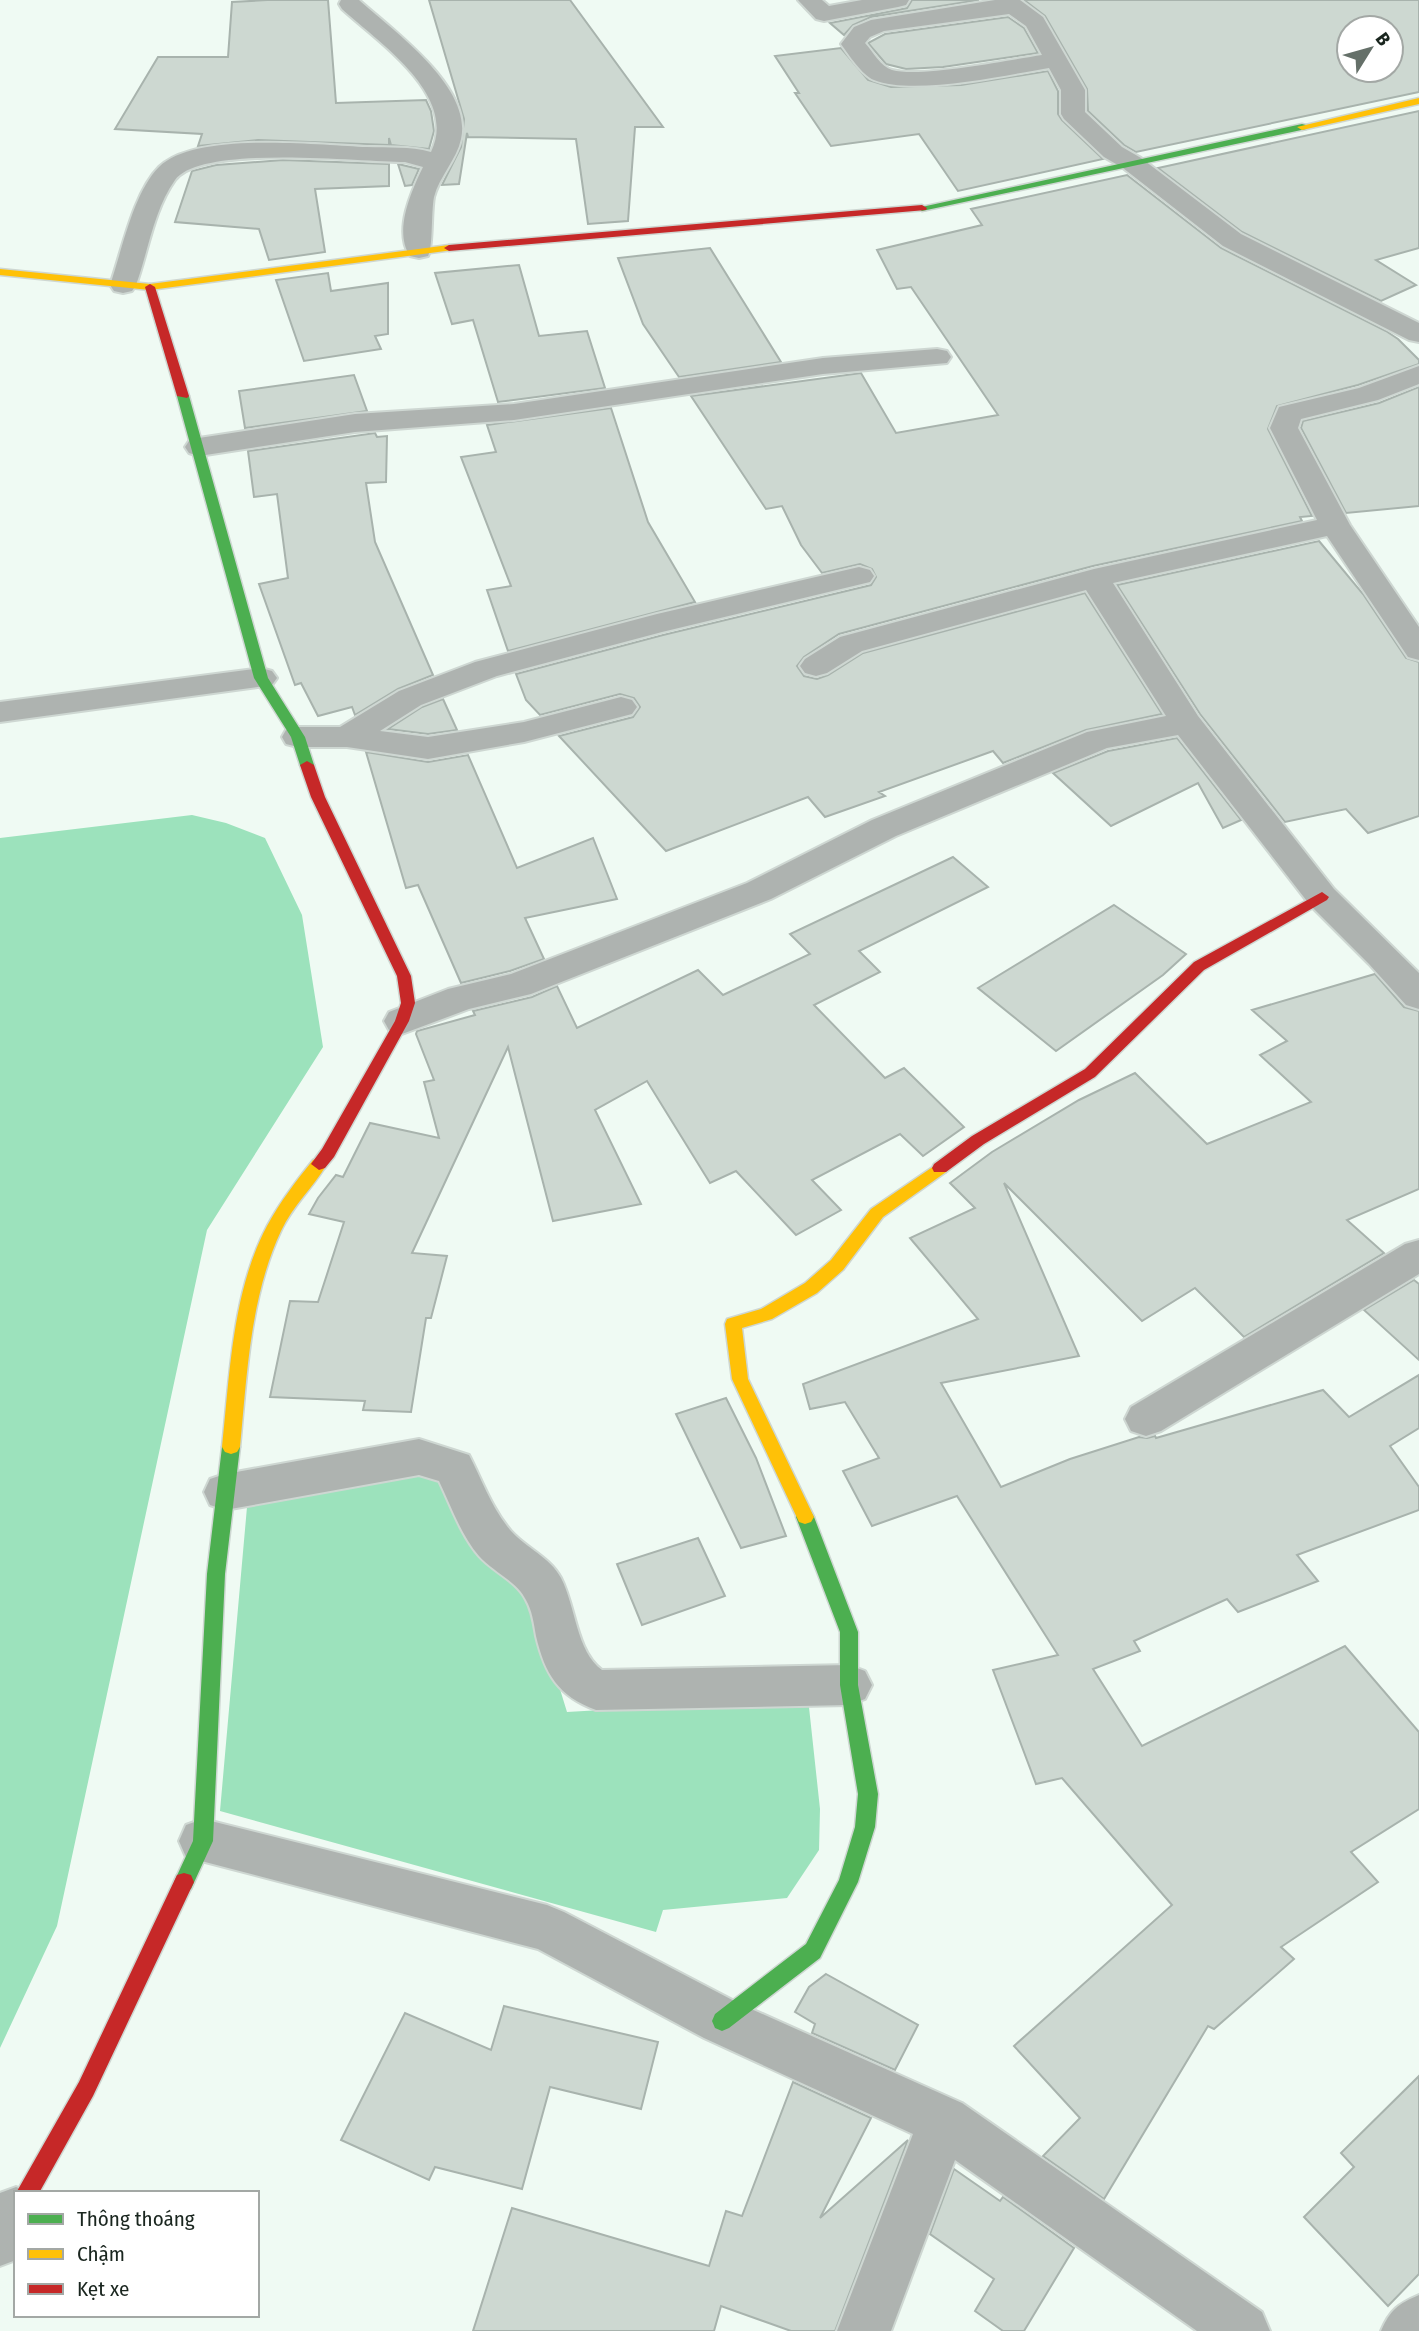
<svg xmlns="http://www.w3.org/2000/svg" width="1419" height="2331" viewBox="0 0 1419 2331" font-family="'Fira Sans Condensed',sans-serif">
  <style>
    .water { fill: #9ce2bc }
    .building { fill: #cdd8d1; stroke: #a8b3ad; stroke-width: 2; fill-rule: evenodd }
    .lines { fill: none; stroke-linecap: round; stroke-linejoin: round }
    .street-casing { stroke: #ced7d2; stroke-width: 4 }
    .fast-casing { stroke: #ced7d2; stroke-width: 3 }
    .slow-casing { stroke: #ced7d2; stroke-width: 3 }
    .jam-casing { stroke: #ced7d2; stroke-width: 3 }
    .street { fill: #aeb3b0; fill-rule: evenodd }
    .fast { fill: #4caf50; fill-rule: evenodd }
    .slow { fill: #ffc107; fill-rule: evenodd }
    .jam { fill: #c62828; fill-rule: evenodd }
  </style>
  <rect width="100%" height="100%" fill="#effaf3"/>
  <g class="water">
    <path d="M192 815 226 823 265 838 302 915 323 1047 207 1230 57 1926 0 2048V838Z"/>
    <path d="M402 1470 438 1473 527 1582 567 1712 808 1698 820 1809 819 1850 787 1898 663 1910 656 1932 220 1811 247 1507Z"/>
  </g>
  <g class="building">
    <path d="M267 0H328L336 103 426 100 431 111 434 131 429 149 391 145 389 138V145L258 140 198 146 202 134 115 129 158 57H228L232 2Z"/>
    <path d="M429 0H570L663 127H635L628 221 588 224 576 139 468 137 467 133 459 184 442 185 461 147 464 119Z"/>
    <path d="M912 0H979L871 17 853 25 844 35 830 23 907 8Z"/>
    <path d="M1024 0H1419V92L1136 152 1124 145 1088 111 1087 89 1045 16ZM1349 28H1391V70H1349Z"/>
    <path d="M1008 17 1024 28 1038 53 943 67 906 69 886 64 868 43 885 34Z"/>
    <path d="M841 48 868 80 891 87 961 85 1048 71 1058 91V114L1062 120 1103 159 958 191 919 134 831 146 795 93H799L775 56Z"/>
    <path d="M1419 111V248L1376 260 1416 285 1381 301 1242 232 1158 168Z"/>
    <path d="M283 160 389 164V186L315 189 325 252 269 260 259 229 175 222 192 171 216 165Z"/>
    <path d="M398 164 419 169 412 185 405 186Z"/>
    <path d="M1127 175 1221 248 1386 331 1398 339 1419 360V364L1358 385 1277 406 1268 429 1312 516 1300 517 1302 521 1093 566 839 634 804 657 797 666 804 676 817 679 828 675 863 653 1085 593 1162 714 1086 730 1003 763 993 751 879 792 885 796 825 817 808 797 666 851 559 736 633 717 640 707 634 698 620 694 540 715 526 700 516 674 663 635 871 585 876 577 872 569 860 564 822 573 801 545 782 506 766 509 691 396 861 373 896 433 998 415 911 287 897 289 877 250 982 225 971 209Z"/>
    <path d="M710 248 781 362 679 377 643 324 618 258Z"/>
    <path d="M519 265 539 336 587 331 605 388 498 402 473 320 452 324 435 273Z"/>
    <path d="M328 273 331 291 388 283V334L375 336 381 349 304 361 276 280Z"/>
    <path d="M354 375 367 411 245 428 239 391Z"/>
    <path d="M1419 387V506L1346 513 1301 428 1303 421 1379 403Z"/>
    <path d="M611 408 648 522 695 602 508 651 487 590 511 586 461 457 496 452 487 425Z"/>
    <path d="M375 433 377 437 387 436 386 482 366 483 375 542 433 675 398 689 355 715 352 707 318 716 301 683 295 685 259 584 288 578 277 494 254 497 248 451Z"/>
    <path d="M1319 541 1363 594 1406 658 1419 662V816L1368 833 1346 809 1285 822 1200 714 1117 585Z"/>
    <path d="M443 699 457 730 428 734 388 729 422 707Z"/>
    <path d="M1177 738 1241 820 1223 828 1198 783 1111 826 1053 773 1108 751Z"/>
    <path d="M366 752 428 762 468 755 517 868 593 838 617 899 525 918 544 959 510 971 461 983 418 885 406 888Z"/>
    <path d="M953 857 988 887 859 951 880 972 814 1005 885 1078 904 1068 964 1127 923 1156 900 1134 812 1180 841 1210 796 1235 736 1171 710 1183 647 1081 595 1110 641 1204 553 1221 508 1047 412 1253 447 1256 431 1318H426L411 1412 363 1410 365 1401 270 1397 290 1301 318 1302 344 1222 309 1214 318 1198 336 1175 343 1177 370 1123 439 1138 424 1082 434 1080 416 1034 417 1031 475 1015 473 1011 532 997 557 986 577 1028 698 970 723 995 810 954 790 934Z"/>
    <path d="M1114 905 1186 954 1163 975 1056 1051 978 988Z"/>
    <path d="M1375 974 1404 1007 1419 1011V1189L1347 1220 1384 1253 1244 1337 1195 1288 1142 1321 1004 1183 1079 1356 941 1383 1001 1487 1070 1459 1139 1437 1147 1438 1155 1436 1156 1438 1323 1390 1349 1417 1419 1375V1428L1390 1446 1419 1487V1510L1297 1555 1318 1581 1238 1612 1227 1599 1134 1641 1140 1651 1093 1669 1142 1746 1345 1646 1419 1732V1809L1351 1852 1378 1882 1281 1947 1294 1959 1214 2029 1208 2026 1104 2199 1043 2156 1080 2118 1014 2046 1172 1905 1062 1778 1036 1784 993 1670 1058 1655 957 1496 872 1526 843 1471 879 1458 845 1402 810 1409 803 1384 978 1319 910 1238 975 1208 950 1183 992 1152 1079 1100 1135 1073 1207 1144 1311 1102 1260 1055 1287 1041 1252 1010Z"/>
    <path d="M1414 1280 1419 1284V1360L1364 1310Z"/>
    <path d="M726 1398 756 1458 786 1536 741 1548 676 1414Z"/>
    <path d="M698 1538 725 1596 642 1625 617 1564Z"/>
    <path d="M826 1974 918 2025 895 2070 812 2033 815 2024 795 2012 809 1987Z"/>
    <path d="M504 2006 658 2042 641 2109 550 2087 522 2189 435 2167 429 2180 341 2140 405 2013 491 2050Z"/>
    <path d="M1419 2076V2274L1388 2306 1304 2217 1354 2167 1341 2153Z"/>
    <path d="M793 2082 871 2118 820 2218 908 2140 835 2331H791L721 2306 714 2331H473L512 2208 709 2266 726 2211 742 2216Z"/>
    <path d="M954 2169 1000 2201 1003 2197 1074 2248 1024 2331H1003L975 2311 994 2279 930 2234Z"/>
  </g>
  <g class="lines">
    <g class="street-casing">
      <g id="street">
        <path d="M341 0H359C392 30 473 87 461 139 457 159 439 177 434 197 431 212 433 249 428 256L419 258 410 256C393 231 412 190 423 167L405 162C360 162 201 144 175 180 154 209 148 252 136 285L132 291 123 293 114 291 110 285C122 251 133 193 159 167 195 131 318 145 367 147 389 148 409 146 431 152 459 95 378 42 342 9L339 4Z"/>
        <path d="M798 0H822L829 6 862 0H909L906 5 898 7 824 21 816 19Z"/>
        <path d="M995 0H1020L1043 17 1085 90V112L1122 147 1141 158 1241 234 1419 323V342L1409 340 1223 246 1123 168 1104 157 1064 119 1061 114V90L1049 68C1006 75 914 96 874 80 862 75 849 55 841 44L854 27 871 20ZM1009 14 1026 26 1042 55C1009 60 921 78 892 70 881 67 873 52 865 43L870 37 884 31Z"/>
        <path d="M937 349 947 351 951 357 947 363 823 374 514 420 355 432 199 456 189 453 185 447 189 441 199 438 355 414 514 404 823 358Z"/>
        <path d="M1419 366V384L1378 400 1301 419 1298 428 1350 525 1419 627V660L1408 657 1327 536 1113 583 1198 716 1334 889 1419 973V1009L1406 1005 1369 964 1310 905 1178 735 1107 748 896 836 771 899 531 994 469 1009 402 1034 389 1030 384 1021 389 1012 448 989 511 974 747 883 872 820 1087 732 1166 716 1086 590 862 651 827 673 816 676 805 673 800 666 805 659 840 637 1094 569 1317 520 1270 428 1279 407 1359 388Z"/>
        <path d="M859 567 870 570 874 576 870 582 662 632 497 676 421 705 380 731 428 737 524 722 621 697 632 700 637 707 632 714 524 742 428 759 347 747H298L286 744 282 737 286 730 298 727H340L399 691 475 662 657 614Z"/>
        <path d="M261 668 272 671 277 678 272 685 0 722V702Z"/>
        <path d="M1419 1240V1274L1161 1431 1146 1436 1131 1431 1125 1419 1131 1407 1405 1244Z"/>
        <path d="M419 1439 469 1455C482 1480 492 1509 511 1531 526 1548 550 1557 561 1578 576 1607 576 1651 602 1670L849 1665 865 1671 872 1685 865 1699 849 1705 596 1710C558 1696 545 1674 536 1636 534 1624 532 1610 526 1600 517 1581 493 1572 479 1556 461 1535 451 1506 439 1481L419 1475 225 1510 210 1505 204 1492 210 1479 225 1474Z"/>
        <path d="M203 1819 547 1905 564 1912 740 2004 962 2103 1262 2312 1270 2331H1197L955 2160 891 2331H837L913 2134 704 2038 538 1949 186 1857 179 1841 186 1825Z"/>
        <path d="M16 2187 31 2193H16V2260L0 2266V2193Z"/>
        <path d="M1419 2295V2331H1381C1390 2310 1398 2304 1419 2295Z"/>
      </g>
    </g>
    <g class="fast-casing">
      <g id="fast">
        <path d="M1302 124 1306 125V129L922 211 917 208Z"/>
        <path d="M183 393 189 396 268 678 305 737 314 765 312 768H302L300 765 291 737 254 678 177 396Z"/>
        <path d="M231 1440 237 1442 240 1447 225 1574 213 1841 191 1889 184 1891 177 1889 174 1882 193 1841 207 1574 222 1447 225 1442Z"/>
        <path d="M805 1510 811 1512 814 1517 858 1632V1685L878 1794 875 1827 858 1882 820 1958 729 2028 722 2031 715 2028 712 2021 715 2014 806 1944 839 1880 855 1827 858 1794 840 1685V1632L796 1517 799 1512Z"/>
      </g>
    </g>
    <g class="slow-casing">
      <g id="slow">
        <path d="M1419 98V104L1302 130 1297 127Z"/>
        <path d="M449 245 454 248 453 250 150 290 0 275V269L150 284Z"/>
        <path d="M319 1158 327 1164C313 1188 293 1205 281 1231 250 1297 247 1375 240 1447L237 1452 231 1454 225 1452 222 1447C230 1374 232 1292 267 1226 280 1202 296 1181 313 1160Z"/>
        <path d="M940 1162 946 1164 948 1168 946 1172 883 1217 843 1270 817 1293 772 1319 742 1328 748 1379 814 1517 811 1522 805 1524 799 1522 732 1379 725 1324 727 1319 761 1309 805 1283 831 1260 871 1209Z"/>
      </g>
    </g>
    <g class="jam-casing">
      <g id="jam">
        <path d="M922 205 927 208 926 210 449 251 444 248 449 245Z"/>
        <path d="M150 284 155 287 189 396 187 398 177 396 145 287Z"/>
        <path d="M307 761 314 765 325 797 411 976 415 1003 409 1021 334 1157 325 1168 319 1170 311 1164 322 1149 395 1021 401 1003 397 976 311 797 300 765Z"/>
        <path d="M1322 892 1329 897 1327 900 1204 970 1095 1077 984 1144 946 1172H934L932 1168 934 1164 972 1136 1085 1069 1194 962Z"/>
        <path d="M184 1873 191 1875 194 1882 93 2096 39 2193H16L79 2082 177 1875Z"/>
      </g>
    </g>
    <use href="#street" class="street"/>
    <use href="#fast" class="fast"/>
    <use href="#slow" class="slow"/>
    <use href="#jam" class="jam"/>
  </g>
  <rect x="14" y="2191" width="245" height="126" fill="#ffffff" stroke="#a3a8a5" stroke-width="2"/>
  <rect x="28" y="2214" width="35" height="10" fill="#4caf50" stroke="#a3a8a5" stroke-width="2"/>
  <text x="77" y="2226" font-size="21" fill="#1a261f">Thông thoáng</text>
  <rect x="28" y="2249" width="35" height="10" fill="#ffc107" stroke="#a3a8a5" stroke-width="2"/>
  <text x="77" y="2261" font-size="21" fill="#1a261f">Chậm</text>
  <rect x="28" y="2284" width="35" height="10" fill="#c62828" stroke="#a3a8a5" stroke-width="2"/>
  <text x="77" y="2296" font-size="21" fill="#1a261f">Kẹt xe</text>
  <g transform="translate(1370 49) rotate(53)"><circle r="33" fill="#ffffff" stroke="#a3a8a5" stroke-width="2"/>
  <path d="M0-5L12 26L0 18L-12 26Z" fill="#657069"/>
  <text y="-10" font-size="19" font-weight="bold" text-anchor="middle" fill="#1a261f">B</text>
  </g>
</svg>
